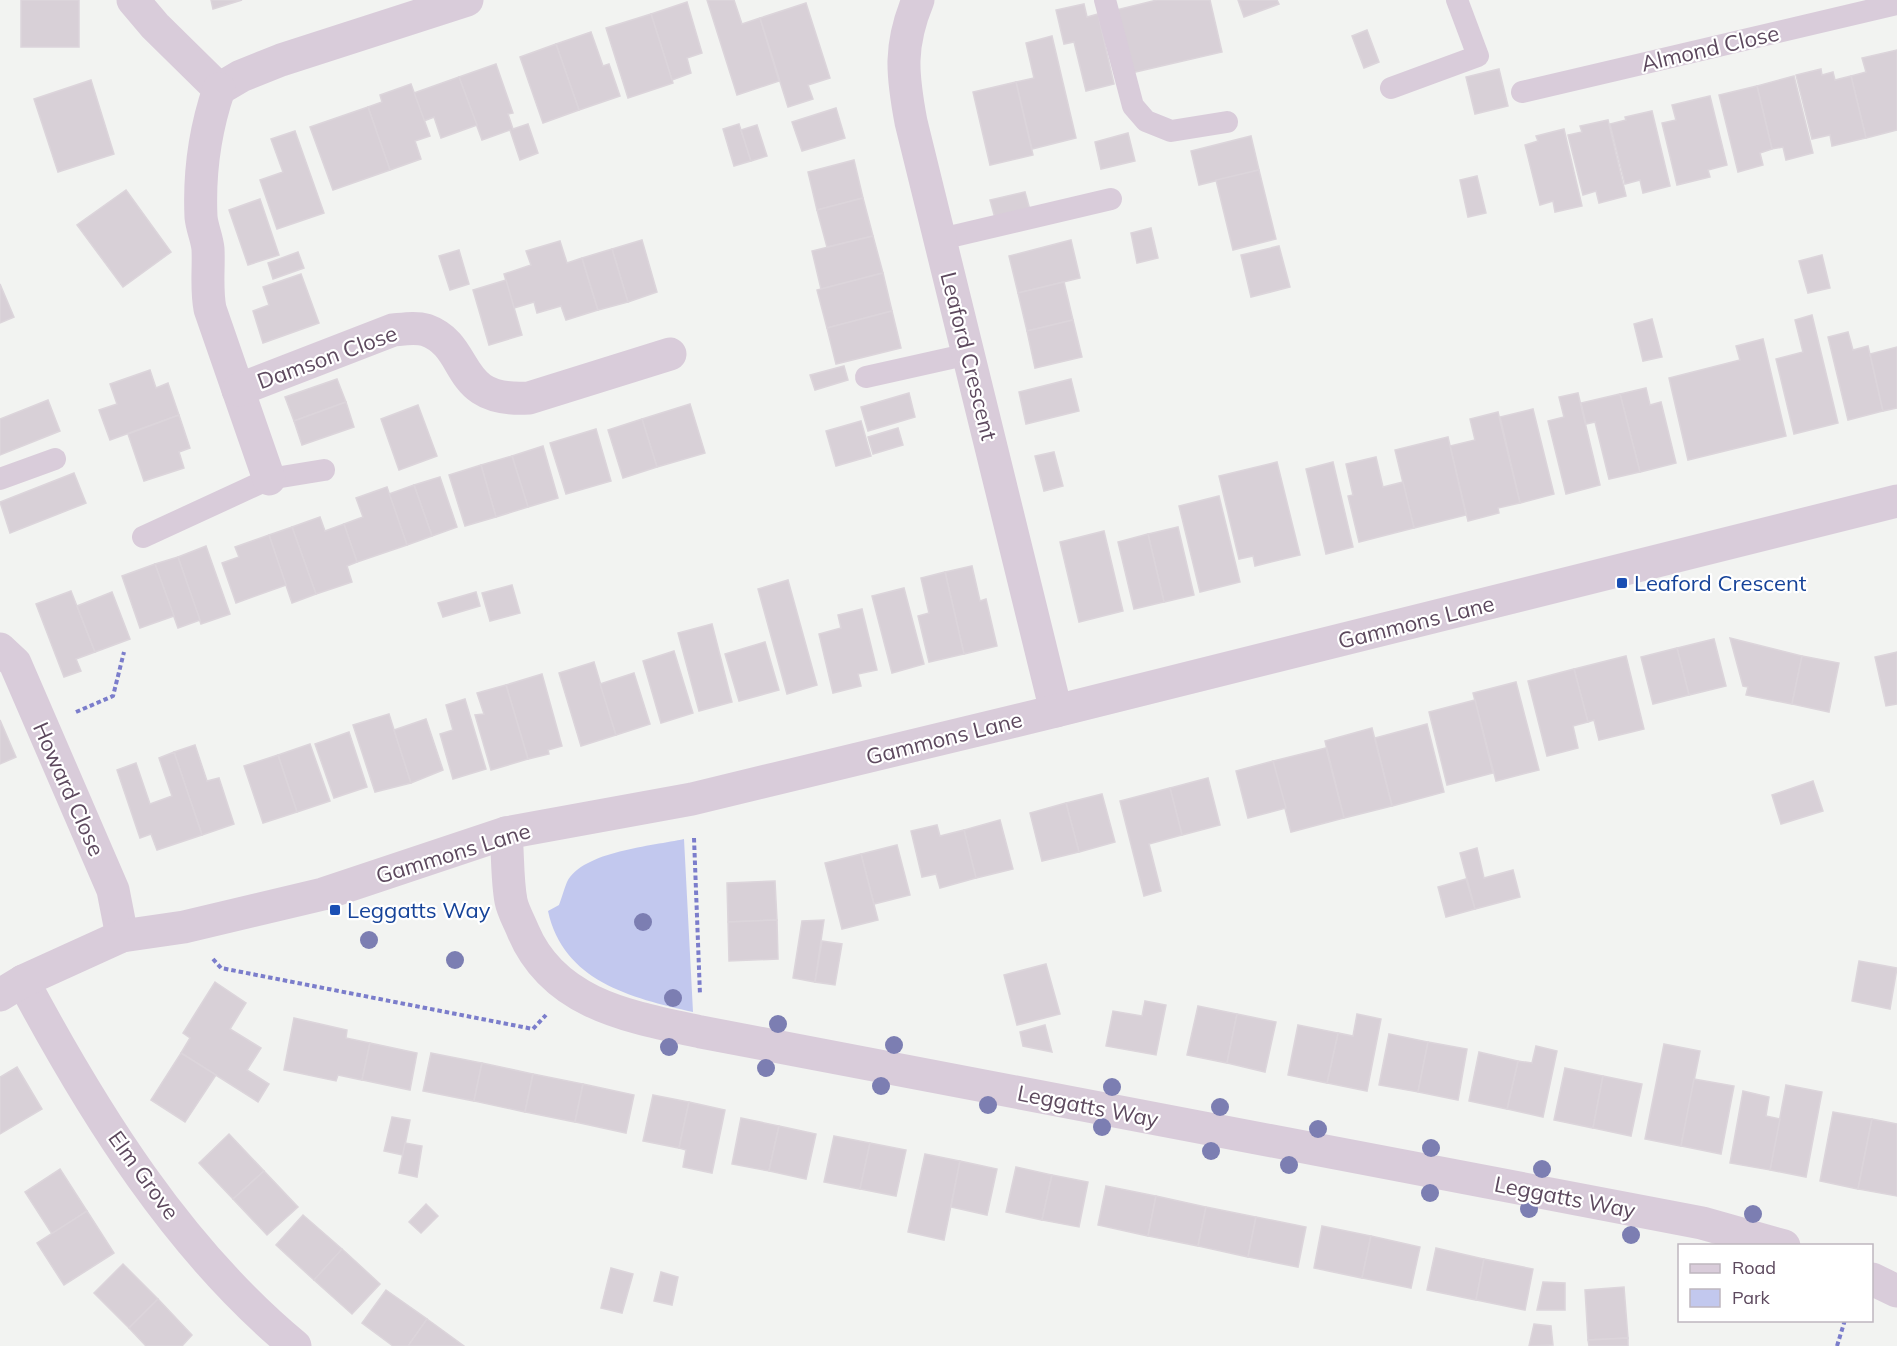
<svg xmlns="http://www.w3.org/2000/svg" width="1897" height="1346" viewBox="0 0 1897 1346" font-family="Mulish,sans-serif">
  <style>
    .green { fill: #c2c8ee }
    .building { fill: #d8d0d7; stroke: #dcd5db; stroke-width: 1.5 }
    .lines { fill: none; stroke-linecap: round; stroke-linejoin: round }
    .path { stroke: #7b7dcb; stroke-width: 4; stroke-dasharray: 4.5 3; stroke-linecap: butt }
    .lane { stroke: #d9ccda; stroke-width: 22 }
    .street { stroke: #d9ccda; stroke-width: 33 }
    .tree { fill: #7c7eb2 }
    .transit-dot { fill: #1a4fb4; stroke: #fff; stroke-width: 2 }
    .labels { text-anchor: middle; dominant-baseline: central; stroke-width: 4.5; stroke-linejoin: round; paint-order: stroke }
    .street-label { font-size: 22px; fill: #5d495e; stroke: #fff }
    .transit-label { font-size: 22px; fill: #164399; stroke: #fff; text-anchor: start }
  </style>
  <rect width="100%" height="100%" fill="#f2f3f1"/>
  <path class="green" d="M684 839 693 1012C631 998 563 981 548 911L559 905C562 897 564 889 567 882 583 851 653 846 684 839Z"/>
  <g class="building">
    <rect x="21" y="0" width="58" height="47"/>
    <path d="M211 0H242L213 9Z"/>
    <path d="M707 0H734L742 24 760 18 779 81 737 95Z"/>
    <path d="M1157 0H1210L1222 52 1131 73 1116 10Z"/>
    <path d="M1238 0H1277L1279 4 1244 17Z"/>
    <path d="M687 2 702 53 687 58 691 73 672 80 651 14Z"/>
    <path d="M806 3 830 78 808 85 813 99 788 107 760 18Z"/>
    <path d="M1084 4 1087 17 1098 14 1114 84 1086 91 1074 42 1064 44 1056 10Z"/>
    <path d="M651 14 673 83 628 98 606 28Z"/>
    <path d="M1367 30 1379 62 1364 68 1352 36Z"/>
    <path d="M591 32 603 66 609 64 620 96 579 110 556 44Z"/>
    <path d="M1052 36 1076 138 1032 149 1016 82 1034 78 1026 43Z"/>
    <path d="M556 44 579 110 543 123 520 57Z"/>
    <path d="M1897 50V130L1866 138 1851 76 1866 72 1862 58Z"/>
    <path d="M496 64 513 113 508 114 513 129 528 124 538 153 520 160 510 130 482 140 459 77Z"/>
    <path d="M1499 69 1508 106 1475 114 1466 77Z"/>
    <path d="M1821 69 1822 75 1833 72 1835 80 1851 76 1866 138 1832 146 1830 135 1812 139 1796 75Z"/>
    <path d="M1794 76 1813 153 1786 160 1783 147 1772 149 1757 86Z"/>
    <path d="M459 77 477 125 441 138 434 117 424 121 414 93Z"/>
    <path d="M91 80 114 154 58 172 34 99Z"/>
    <path d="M1016 82 1033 155 990 165 973 92Z"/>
    <path d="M411 84 430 136 415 141 421 159 390 170 368 107 382 102 380 95Z"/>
    <path d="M1757 86 1772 149 1760 153 1763 165 1738 172 1719 95Z"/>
    <path d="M1710 96 1727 165 1708 170 1710 177 1677 185 1662 123 1676 120 1672 105Z"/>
    <path d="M368 107 390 170 333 190 310 127Z"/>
    <path d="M836 108 845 138 802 151 792 122Z"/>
    <path d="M1652 111 1670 186 1643 193 1640 180 1625 184 1610 124 1626 120 1625 117Z"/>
    <path d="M1608 120 1626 196 1599 203 1596 191 1583 195 1568 135 1582 132 1580 126Z"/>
    <path d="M739 124 751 161 734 166 723 129Z"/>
    <path d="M757 125 767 156 751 161 741 130Z"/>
    <path d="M1564 129 1582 206 1555 212 1553 201 1540 205 1525 145 1538 141 1536 136Z"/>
    <path d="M295 131 324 213 277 229 260 180 283 172 271 139Z"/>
    <path d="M1128 133 1135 161 1101 169 1095 142Z"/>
    <path d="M1251 136 1259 170 1199 185 1191 151Z"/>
    <path d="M854 160 863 198 817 210 808 172Z"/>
    <path d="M1259 170 1276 239 1233 250 1216 180Z"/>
    <path d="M1477 176 1486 213 1468 217 1460 180Z"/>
    <path d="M126 190 171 252 123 287 77 225Z"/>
    <path d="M1025 192 1030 210 995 218 990 200Z"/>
    <path d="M863 198 873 236 827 247 817 210Z"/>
    <path d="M260 199 279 255 248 265 229 210Z"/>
    <path d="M1151 228 1158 258 1137 263 1131 233Z"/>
    <path d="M873 236 883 273 821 289 812 251Z"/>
    <path d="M642 240 657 292 628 302 612 249Z"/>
    <path d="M1071 240 1080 278 1018 293 1009 256Z"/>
    <path d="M560 241 567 263 582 258 598 310 566 320 561 306 537 313 534 302 514 308 504 274 531 265 526 251Z"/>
    <path d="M1279 246 1290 287 1251 297 1241 255Z"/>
    <path d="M612 249 628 302 598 310 582 258Z"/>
    <path d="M459 250 469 284 450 290 439 256Z"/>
    <path d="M298 252 304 268 273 279 268 263Z"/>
    <path d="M1822 255 1830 288 1808 293 1799 261Z"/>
    <path d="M883 273 892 311 827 328 817 290Z"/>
    <path d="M301 274 319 323 263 343 253 311 269 305 263 287Z"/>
    <path d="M506 280 522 335 489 345 473 290Z"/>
    <path d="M1064 282 1073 320 1027 331 1018 293Z"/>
    <path d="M0 284 14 317 0 323Z"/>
    <path d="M892 311 901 348 836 364 827 328Z"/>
    <path d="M1812 315 1838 423 1794 434 1776 359 1803 352 1795 320Z"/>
    <path d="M1652 319 1662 357 1643 361 1634 324Z"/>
    <path d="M1073 320 1082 357 1035 368 1027 331Z"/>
    <path d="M1848 332 1853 350 1868 346 1883 411 1848 420 1828 337Z"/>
    <path d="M1763 339 1786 436 1688 460 1669 378 1740 360 1736 346Z"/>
    <path d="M1897 347V408L1883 411 1870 354Z"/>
    <path d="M844 366 848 380 815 390 810 375Z"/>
    <path d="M150 370 156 388 168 383 179 415 110 440 99 410 117 404 110 384Z"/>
    <path d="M337 379 346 402 294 421 285 397Z"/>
    <path d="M1071 379 1079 411 1026 424 1019 392Z"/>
    <path d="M1646 388 1650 405 1661 402 1676 463 1640 472 1620 394Z"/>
    <path d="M909 393 915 417 868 431 861 407Z"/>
    <path d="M1578 393 1600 485 1566 494 1548 421 1564 417 1559 397Z"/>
    <path d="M1620 394 1640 472 1609 479 1595 422 1586 424 1581 403Z"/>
    <path d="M48 400 60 431 0 455V419Z"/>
    <path d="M346 402 354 427 302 445 294 421Z"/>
    <path d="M690 404 705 453 657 467 642 419Z"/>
    <path d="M418 405 437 456 399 470 381 419Z"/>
    <path d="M1533 409 1554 494 1520 503 1500 417Z"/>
    <path d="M1498 412 1520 503 1498 508 1499 513 1468 521 1450 446 1475 440 1470 419Z"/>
    <path d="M179 415 190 448 179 452 184 468 144 481 128 434Z"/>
    <path d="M642 419 657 467 623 478 608 430Z"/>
    <path d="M861 421 871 456 836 466 826 431Z"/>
    <path d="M898 428 903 445 873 454 868 437Z"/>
    <path d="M596 429 611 481 566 494 550 443Z"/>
    <path d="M1448 437 1466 515 1414 528 1395 450Z"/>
    <path d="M543 446 558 498 528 507 512 456Z"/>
    <path d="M1054 452 1063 486 1044 491 1035 456Z"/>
    <path d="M512 456 528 507 496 517 481 465Z"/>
    <path d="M1376 457 1383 487 1403 482 1414 528 1359 542 1348 496 1353 495 1346 464Z"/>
    <path d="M1277 462 1300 555 1255 566 1253 556 1239 559 1219 476Z"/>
    <path d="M1333 462 1353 547 1326 554 1306 469Z"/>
    <path d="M481 465 496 517 465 526 449 475Z"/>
    <path d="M74 473 86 503 10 533 0 502Z"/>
    <path d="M440 477 457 527 432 536 414 485Z"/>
    <path d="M414 485 432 536 407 545 389 494Z"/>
    <path d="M387 487 407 545 357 562 344 524 363 517 356 498Z"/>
    <path d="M1219 496 1240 582 1200 592 1179 506Z"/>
    <path d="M320 517 325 531 344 524 357 562 347 566 352 582 316 594 292 527Z"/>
    <path d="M292 527 316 594 292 603 269 535Z"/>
    <path d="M1178 527 1194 595 1164 602 1148 534Z"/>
    <path d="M1104 531 1123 611 1079 622 1060 542Z"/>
    <path d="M1148 534 1164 602 1134 609 1118 542Z"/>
    <path d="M269 535 286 585 236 603 222 563 239 557 235 547Z"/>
    <path d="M206 546 230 614 201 624 178 557Z"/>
    <path d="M178 557 200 620 178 628 155 564Z"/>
    <path d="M155 564 174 616 140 628 122 576Z"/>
    <path d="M972 566 980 601 986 599 997 646 964 654 945 572Z"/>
    <path d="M945 572 964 654 929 662 918 616 929 613 921 578Z"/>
    <path d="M788 580 817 685 787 694 758 589Z"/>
    <path d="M512 585 520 613 490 621 482 593Z"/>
    <path d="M904 588 924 664 892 673 872 596Z"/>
    <path d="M71 591 95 652 76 659 81 671 64 677 36 604Z"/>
    <path d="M112 592 130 639 95 652 77 606Z"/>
    <path d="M476 592 480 606 443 617 438 603Z"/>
    <path d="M862 609 877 670 858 674 861 686 833 693 819 634 841 628 838 615Z"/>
    <path d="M712 624 732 702 699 711 678 633Z"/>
    <path d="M1730 638 1802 656 1792 704 1746 695 1748 687 1743 686Z"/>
    <path d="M1714 639 1726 686 1689 695 1677 648Z"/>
    <path d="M765 642 779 690 739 701 725 654Z"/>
    <path d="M1677 648 1689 695 1653 704 1641 657Z"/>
    <path d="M674 651 693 713 661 723 643 661Z"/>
    <path d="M1897 652V704L1886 706 1875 657Z"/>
    <path d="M1626 656 1644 729 1599 740 1594 720 1588 722 1574 669Z"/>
    <path d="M1802 656 1839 663 1829 712 1792 704Z"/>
    <path d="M594 662 616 735 581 746 559 673Z"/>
    <path d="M1574 669 1588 722 1573 726 1578 748 1547 756 1528 681Z"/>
    <path d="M634 673 650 724 616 735 600 684Z"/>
    <path d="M542 674 562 746 548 750 549 754 528 759 506 685Z"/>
    <path d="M1516 682 1539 770 1496 781 1473 693Z"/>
    <path d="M506 685 528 759 491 770 475 715 484 714 477 693Z"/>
    <path d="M465 699 486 769 453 779 440 734 453 730 446 705Z"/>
    <path d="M1475 700 1493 773 1447 785 1429 712Z"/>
    <path d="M389 714 411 783 375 792 353 725Z"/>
    <path d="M426 719 443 770 411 783 394 730Z"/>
    <path d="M0 720 16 757 0 764Z"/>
    <path d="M1427 724 1444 792 1392 806 1375 738Z"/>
    <path d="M1372 728 1392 806 1344 818 1325 741Z"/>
    <path d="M349 732 367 787 334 798 315 744Z"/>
    <path d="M310 744 330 801 297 812 278 755Z"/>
    <path d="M195 745 207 781 219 778 234 824 202 835 174 752Z"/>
    <path d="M1326 748 1344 818 1291 832 1273 761Z"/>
    <path d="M174 752 202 835 157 850 151 834 140 838 117 770 136 763 150 804 172 796 159 758Z"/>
    <path d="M278 755 297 812 263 823 244 766Z"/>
    <path d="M1273 761 1286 808 1248 818 1236 771Z"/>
    <path d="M1208 778 1220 825 1182 835 1170 788Z"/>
    <path d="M1813 781 1823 811 1781 824 1772 795Z"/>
    <path d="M1170 788 1182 835 1149 844 1161 891 1144 896 1120 801Z"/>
    <path d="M1102 794 1115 842 1079 852 1066 803Z"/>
    <path d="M1066 803 1079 852 1042 861 1030 813Z"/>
    <path d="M1000 820 1013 869 976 878 964 830Z"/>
    <path d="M937 825 940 836 964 830 976 878 940 888 936 874 922 877 911 831Z"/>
    <path d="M897 845 910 895 874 904 861 854Z"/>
    <path d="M1477 848 1484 878 1513 870 1520 897 1475 909 1460 853Z"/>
    <path d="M861 854 878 920 842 929 825 863Z"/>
    <path d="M1466 879 1475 909 1446 917 1438 887Z"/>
    <path d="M775 881 777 920 728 922 727 883Z"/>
    <path d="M777 920 778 959 729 961 728 922Z"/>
    <path d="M824 920 815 982 793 978 802 921Z"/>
    <path d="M822 941 842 944 835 985 815 982Z"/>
    <path d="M1859 961 1897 968 1890 1009 1852 1001Z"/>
    <path d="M1046 964 1060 1014 1017 1025 1004 975Z"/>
    <path d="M215 982 246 1003 230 1029 261 1048 247 1070 269 1084 258 1102 181 1053 190 1038 183 1033Z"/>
    <path d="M1145 1001 1166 1005 1156 1055 1106 1046 1113 1011 1142 1016Z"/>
    <path d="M1198 1006 1237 1014 1227 1063 1187 1055Z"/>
    <path d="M1237 1014 1276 1022 1265 1072 1227 1063Z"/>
    <path d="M1357 1014 1381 1019 1367 1091 1327 1083 1338 1033 1353 1036Z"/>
    <path d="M294 1018 347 1030 346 1038 370 1043 362 1080 338 1075 336 1081 284 1070Z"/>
    <path d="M1045 1025 1052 1052 1023 1046 1020 1032Z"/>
    <path d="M1298 1025 1338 1033 1327 1083 1288 1075Z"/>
    <path d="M1389 1034 1428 1042 1418 1092 1379 1085Z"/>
    <path d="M1428 1042 1467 1049 1458 1100 1418 1092Z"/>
    <path d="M370 1043 417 1053 410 1090 362 1080Z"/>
    <path d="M1664 1044 1700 1051 1681 1146 1645 1139Z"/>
    <path d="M1536 1046 1557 1051 1543 1117 1507 1109 1518 1061 1532 1063Z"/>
    <path d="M1479 1052 1518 1061 1507 1109 1469 1101Z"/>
    <path d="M181 1053 216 1075 185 1122 151 1100Z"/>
    <path d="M431 1053 482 1063 474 1101 423 1091Z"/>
    <path d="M482 1063 533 1074 525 1112 474 1101Z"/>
    <path d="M17 1067 42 1109 0 1134V1077Z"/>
    <path d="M1565 1068 1603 1076 1593 1128 1554 1120Z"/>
    <path d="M533 1074 583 1084 575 1122 525 1112Z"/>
    <path d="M1603 1076 1642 1084 1631 1136 1593 1128Z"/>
    <path d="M1694 1079 1734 1086 1721 1154 1681 1146Z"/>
    <path d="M583 1084 634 1095 626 1133 575 1122Z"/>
    <path d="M1786 1085 1822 1092 1806 1177 1770 1170Z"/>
    <path d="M1743 1091 1769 1097 1766 1116 1780 1119 1770 1170 1730 1163Z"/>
    <path d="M653 1095 689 1102 679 1148 643 1141Z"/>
    <path d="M689 1102 725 1110 712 1173 683 1167 686 1150 679 1148Z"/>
    <path d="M1833 1112 1872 1119 1858 1189 1820 1181Z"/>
    <path d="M392 1117 410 1120 403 1155 384 1151Z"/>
    <path d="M741 1118 779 1126 769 1171 732 1164Z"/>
    <path d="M1872 1119 1897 1124V1196L1858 1189Z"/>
    <path d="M779 1126 816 1134 806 1179 769 1171Z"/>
    <path d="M229 1134 264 1171 233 1199 199 1163Z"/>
    <path d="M834 1136 870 1143 860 1189 824 1182Z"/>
    <path d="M405 1143 422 1146 417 1177 399 1173Z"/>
    <path d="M870 1143 906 1150 896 1196 860 1189Z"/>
    <path d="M925 1154 960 1161 944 1240 908 1232Z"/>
    <path d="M960 1161 997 1169 987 1215 951 1207Z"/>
    <path d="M1016 1167 1052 1175 1042 1220 1006 1212Z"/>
    <path d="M60 1169 87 1211 52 1234 25 1192Z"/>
    <path d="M264 1171 298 1207 267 1235 233 1199Z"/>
    <path d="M1052 1175 1088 1182 1079 1227 1042 1220Z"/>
    <path d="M1106 1186 1156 1196 1148 1236 1098 1225Z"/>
    <path d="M1156 1196 1206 1207 1198 1246 1148 1236Z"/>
    <path d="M426 1204 438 1216 421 1233 409 1222Z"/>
    <path d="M1206 1207 1256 1217 1248 1257 1198 1246Z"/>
    <path d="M87 1211 114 1253 64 1285 37 1243Z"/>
    <path d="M303 1215 342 1249 314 1280 276 1245Z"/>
    <path d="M1256 1217 1306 1227 1298 1267 1248 1257Z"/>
    <path d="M1322 1226 1371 1236 1362 1278 1314 1268Z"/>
    <path d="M1371 1236 1420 1247 1411 1288 1362 1278Z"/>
    <path d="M1436 1248 1484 1259 1476 1300 1427 1290Z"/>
    <path d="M342 1249 380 1284 352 1314 314 1280Z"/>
    <path d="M1484 1259 1533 1269 1525 1310 1476 1300Z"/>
    <path d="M123 1264 158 1299 129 1328 94 1293Z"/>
    <path d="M611 1268 633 1274 622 1313 601 1308Z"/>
    <path d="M661 1272 678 1277 672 1305 654 1301Z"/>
    <path d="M1543 1282 1565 1283V1310H1537Z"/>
    <path d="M1624 1287 1628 1338 1588 1340 1585 1290Z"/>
    <path d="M386 1290 427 1319 408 1346H393L362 1323Z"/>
    <path d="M158 1299 192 1335 182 1346H146L129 1328Z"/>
    <path d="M427 1319 464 1346H408Z"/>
    <path d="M1534 1324 1551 1326 1553 1345 1529 1346Z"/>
    <path d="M1628 1338V1346H1589L1588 1340Z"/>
  </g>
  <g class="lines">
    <g class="path">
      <path d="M76 712 113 696 124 652"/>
      <path d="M694 838 700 995"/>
      <path d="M213 959 221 968 533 1029 546 1015"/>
      <path d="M1837 1346 1845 1320"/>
    </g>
    <g class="lane">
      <path d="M1105 0 1133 106 1146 121 1171 131 1227 122"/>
      <path d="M1391 88 1478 56 1457 0"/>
      <path d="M1522 92 1897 4"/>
      <path d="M941 239 1111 199"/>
      <path d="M866 377 969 354"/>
      <path d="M0 479 55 459"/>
      <path d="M143 537 269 479 324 470"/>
    </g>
    <g class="street">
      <path d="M133 0 155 26 219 89 241 76 281 60 467 0"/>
      <path d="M918 0C899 46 902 74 911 122L1056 711"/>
      <path d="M219 89C205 130 199 173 201 217 202 228 207 238 208 249 209 269 206 288 210 309L269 479"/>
      <path d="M238 390 393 330C404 329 416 327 426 330 473 347 451 403 529 398L670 354"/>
      <path d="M0 649 15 663 113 890 122 936"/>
      <path d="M506 833C508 855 507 879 511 901 513 911 519 921 523 931 554 1005 631 1017 701 1032L1702 1223 1784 1246"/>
      <path d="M23 981C94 1114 178 1249 295 1346"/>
      <path d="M0 995 23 981 122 936 184 927 323 894 506 833 692 799 1056 711 1897 501"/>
      <path d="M1872 1279 1897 1291"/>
    </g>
  </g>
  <g class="tree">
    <circle cx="643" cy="922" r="9"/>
    <circle cx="369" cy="940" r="9"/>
    <circle cx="455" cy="960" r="9"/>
    <circle cx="673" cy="998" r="9"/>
    <circle cx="778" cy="1024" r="9"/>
    <circle cx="894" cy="1045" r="9"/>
    <circle cx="669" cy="1047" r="9"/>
    <circle cx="766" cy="1068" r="9"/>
    <circle cx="881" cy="1086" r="9"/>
    <circle cx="1112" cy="1087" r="9"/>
    <circle cx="988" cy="1105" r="9"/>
    <circle cx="1220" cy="1107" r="9"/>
    <circle cx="1102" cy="1127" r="9"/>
    <circle cx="1318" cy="1129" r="9"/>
    <circle cx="1431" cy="1148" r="9"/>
    <circle cx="1211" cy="1151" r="9"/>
    <circle cx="1289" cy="1165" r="9"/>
    <circle cx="1542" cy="1169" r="9"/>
    <circle cx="1430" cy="1193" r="9"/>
    <circle cx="1529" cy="1209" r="9"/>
    <circle cx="1753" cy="1214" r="9"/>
    <circle cx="1631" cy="1235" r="9"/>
  </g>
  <g class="transit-dot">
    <rect x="1616" y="577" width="12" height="12" rx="3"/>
    <rect x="329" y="904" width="12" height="12" rx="3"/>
  </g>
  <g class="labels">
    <g class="street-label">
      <text transform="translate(1710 48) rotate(-13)">Almond Close</text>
      <text transform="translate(969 356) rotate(76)">Leaford Crescent</text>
      <text transform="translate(327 357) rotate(-20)">Damson Close</text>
      <text transform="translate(1416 622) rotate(-14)">Gammons Lane</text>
      <text transform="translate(944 738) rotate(-14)">Gammons Lane</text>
      <text transform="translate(69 789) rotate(66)">Howard Close</text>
      <text transform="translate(453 853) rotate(-17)">Gammons Lane</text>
      <text transform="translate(1088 1106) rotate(11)">Leggatts Way</text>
      <text transform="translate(144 1175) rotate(54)">Elm Grove</text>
      <text transform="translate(1565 1197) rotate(11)">Leggatts Way</text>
    </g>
    <g class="transit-label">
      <text x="1634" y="583">Leaford Crescent</text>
      <text x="347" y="910">Leggatts Way</text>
    </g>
  </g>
  <rect x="1678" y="1244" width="195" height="78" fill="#ffffff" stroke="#beb6bf" stroke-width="1.5"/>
  <rect x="1690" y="1264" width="30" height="9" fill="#d9ccda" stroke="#beb6bf" stroke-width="1.5"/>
  <text x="1732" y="1274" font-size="18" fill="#5d495e">Road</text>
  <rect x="1690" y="1289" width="30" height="18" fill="#c2c8ee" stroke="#beb6bf" stroke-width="1.5"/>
  <text x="1732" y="1304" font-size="18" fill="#5d495e">Park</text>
</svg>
